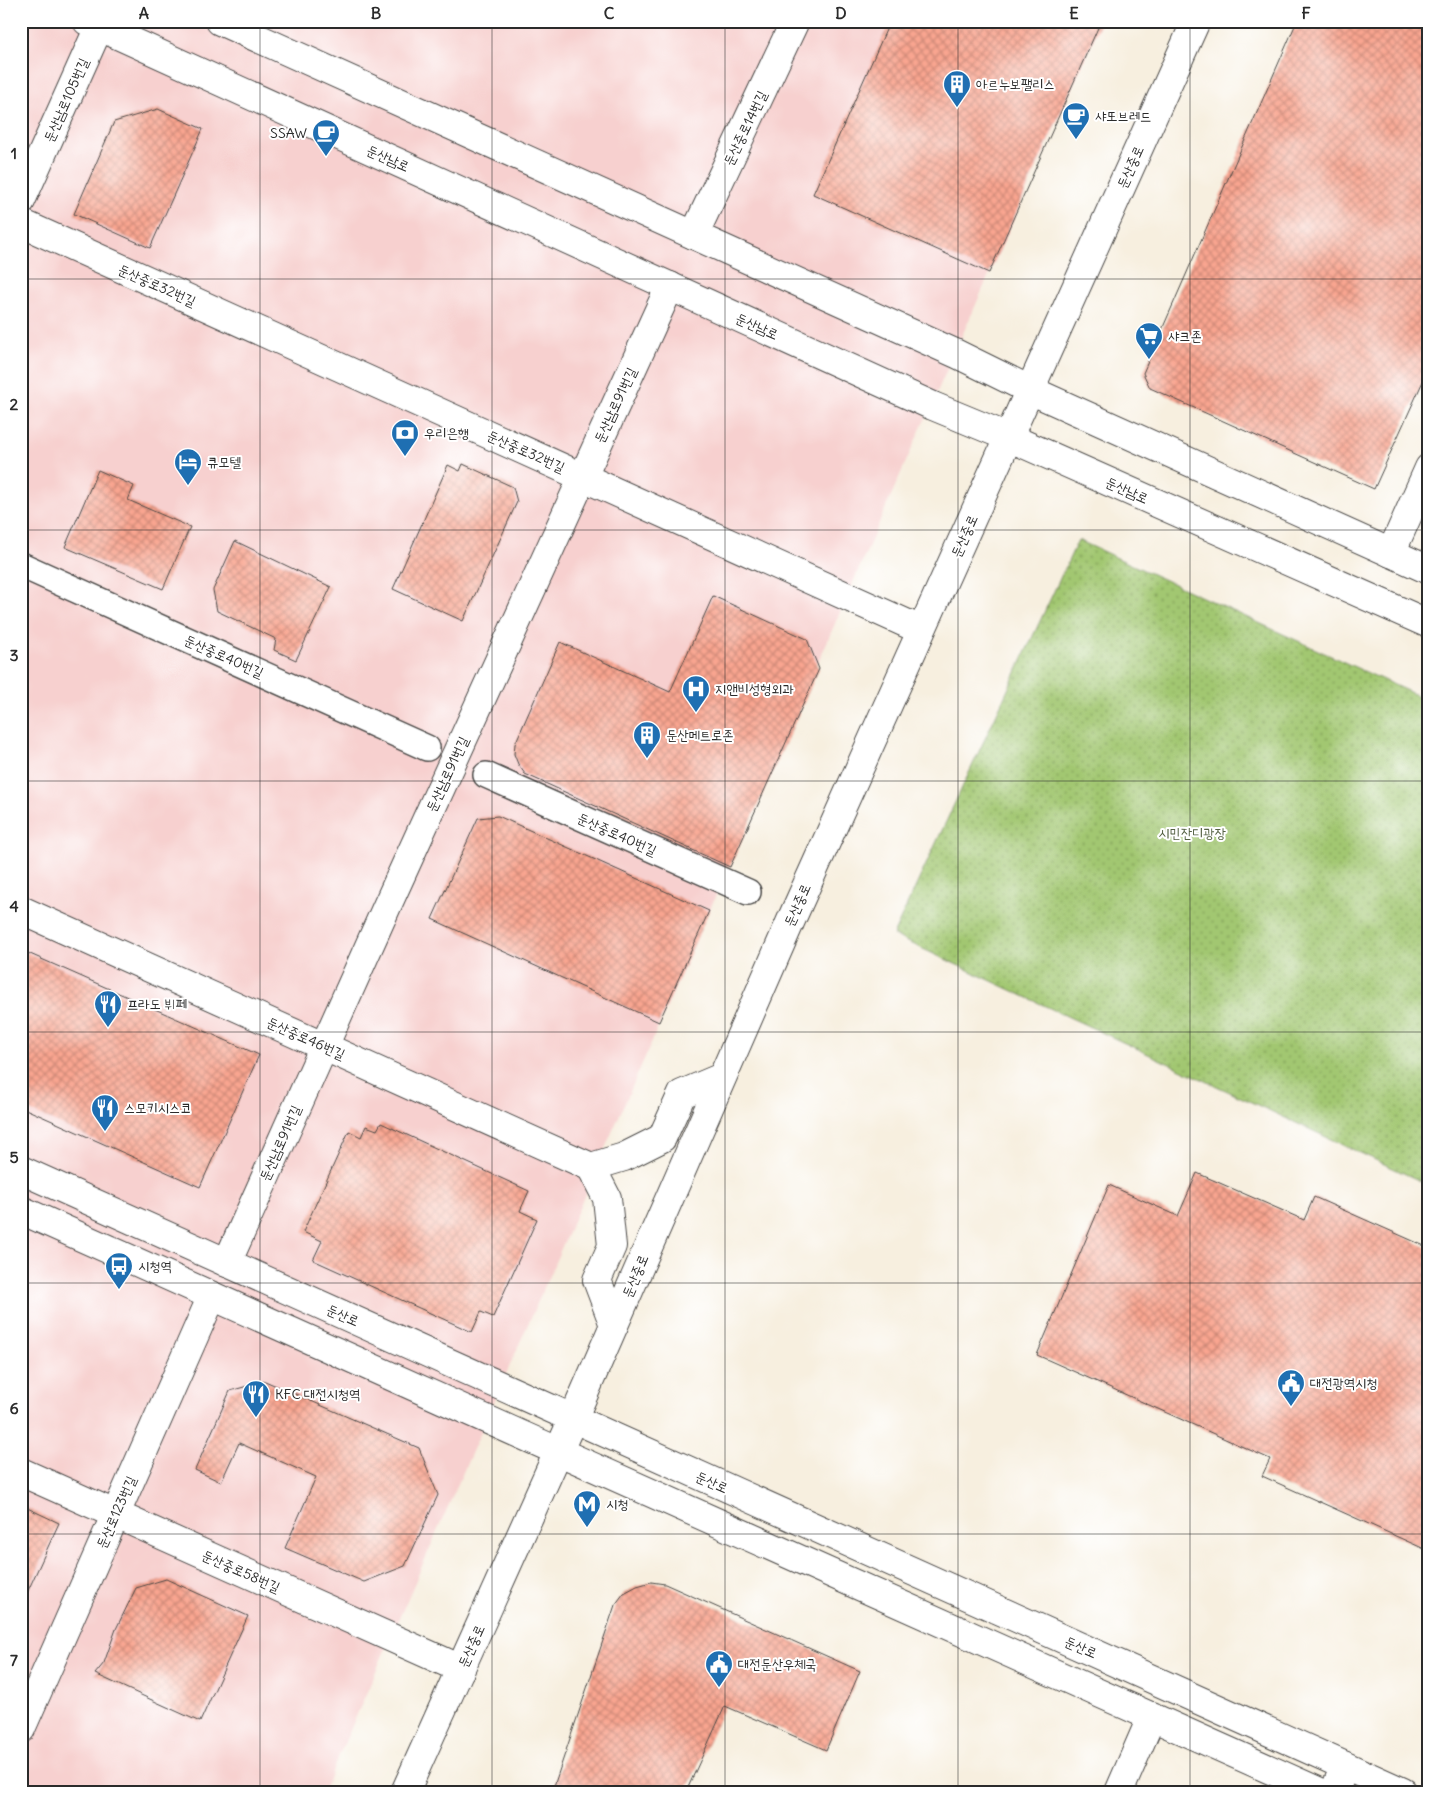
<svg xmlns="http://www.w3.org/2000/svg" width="1450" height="1813" viewBox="0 0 1450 1813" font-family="Delius,'Poor Story',sans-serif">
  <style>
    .built { fill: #f7d0cf }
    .grass { fill: url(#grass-dots); stroke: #66794e }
    .building { fill: url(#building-cross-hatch) }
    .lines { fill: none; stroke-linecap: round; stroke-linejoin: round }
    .pedestrian-casing { stroke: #4a4846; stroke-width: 28 }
    .minor-casing { stroke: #4a4846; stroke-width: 30 }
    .tertiary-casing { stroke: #4a4846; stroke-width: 30 }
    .secondary-casing { stroke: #4a4846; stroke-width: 30 }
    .pedestrian { stroke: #fff; stroke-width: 25 }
    .minor { stroke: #fff; stroke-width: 28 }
    .tertiary { stroke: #fff; stroke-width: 28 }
    .secondary { stroke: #fff; stroke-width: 28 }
    .grid { fill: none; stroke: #2b2b2b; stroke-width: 1; stroke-opacity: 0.55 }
    .labels { text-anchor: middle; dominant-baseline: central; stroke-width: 4; stroke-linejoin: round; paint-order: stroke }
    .poi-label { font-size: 14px; fill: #2b2b2b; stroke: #fff; text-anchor: start }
    .street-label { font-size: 14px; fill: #2b2b2b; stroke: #fff }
    .park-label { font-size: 14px; fill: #556244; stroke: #fff }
    .neatline { fill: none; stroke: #2b2b2b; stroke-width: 2 }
    .grid-label { font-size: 16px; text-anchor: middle; font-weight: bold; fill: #2b2b2b }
  </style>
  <defs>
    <pattern id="grass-dots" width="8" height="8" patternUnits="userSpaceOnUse" patternTransform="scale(1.25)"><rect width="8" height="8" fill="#a2c771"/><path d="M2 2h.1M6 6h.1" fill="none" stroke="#84a25d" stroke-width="1.8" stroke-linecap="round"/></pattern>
    <pattern id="building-cross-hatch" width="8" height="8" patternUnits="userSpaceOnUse" patternTransform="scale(1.25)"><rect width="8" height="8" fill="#f9a590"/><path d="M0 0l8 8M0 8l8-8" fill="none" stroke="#ca8776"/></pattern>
  </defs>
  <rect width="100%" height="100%" fill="#fff"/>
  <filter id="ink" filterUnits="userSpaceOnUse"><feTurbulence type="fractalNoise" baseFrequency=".02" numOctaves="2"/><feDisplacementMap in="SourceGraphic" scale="10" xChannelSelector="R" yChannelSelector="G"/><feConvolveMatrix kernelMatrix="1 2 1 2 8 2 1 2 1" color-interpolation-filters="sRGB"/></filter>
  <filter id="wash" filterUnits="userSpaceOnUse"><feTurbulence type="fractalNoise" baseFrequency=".0096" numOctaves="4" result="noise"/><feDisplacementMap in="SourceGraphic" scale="20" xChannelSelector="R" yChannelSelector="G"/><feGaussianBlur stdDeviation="1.12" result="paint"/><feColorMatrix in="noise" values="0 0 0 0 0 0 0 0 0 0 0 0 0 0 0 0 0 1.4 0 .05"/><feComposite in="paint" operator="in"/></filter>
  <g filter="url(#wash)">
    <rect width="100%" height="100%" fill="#f7efdf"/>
    <path class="built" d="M21 21H1102L897 482 323 1792H21Z"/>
    <path class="grass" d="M1078 540 1429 701V1185L893 935Z"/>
    <g id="blocks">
      <g class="building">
        <path d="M890 21H1101L989 273 813 194Z"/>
        <path d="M1297 21H1429V368L1374 489 1150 388 1143 373Z"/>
        <path d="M158 109 203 129 150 248 74 214 114 122Z"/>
        <path d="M463 464 513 487 517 502 463 621 393 589 448 465 460 471Z"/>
        <path d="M98 470 134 486 128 500 190 527 163 589 65 547Z"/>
        <path d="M235 541 331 587 296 660 274 650 276 639 217 611 213 590Z"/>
        <path d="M713 596 807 639 819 669 730 867 525 774 518 764 514 754 515 744 560 642 670 692Z"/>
        <path d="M498 816 709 911 659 1022 432 919 478 818Z"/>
        <path d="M21 950 259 1055 200 1187 21 1107Z"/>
        <path d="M381 1123 529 1191 520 1211 537 1219 493 1317 481 1312 472 1332 313 1260 322 1241 303 1232 349 1131 361 1137 366 1126 377 1130Z"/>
        <path d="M1197 1173 1304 1220 1314 1197 1429 1248V1551L1262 1476 1270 1459 1037 1355 1109 1185 1178 1216Z"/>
        <path d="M265 1381 419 1448 438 1495 405 1566 364 1582 285 1548 316 1477 239 1443 221 1482 195 1470 230 1391Z"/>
        <path d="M21 1505 59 1523 21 1606Z"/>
        <path d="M166 1579 248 1616 200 1722 95 1674 104 1663 116 1629 136 1588Z"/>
        <path d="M651 1582 665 1584 860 1671 826 1750 725 1706 686 1792H552L615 1605 624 1593 637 1586Z"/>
      </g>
    </g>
  </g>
  <g filter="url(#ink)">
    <use href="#blocks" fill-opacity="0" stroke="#4a4846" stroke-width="1"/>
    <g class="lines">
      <g class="pedestrian-casing">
        <g id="pedestrian">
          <path d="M21 565 427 748"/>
          <path d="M486 775 748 892"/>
        </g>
      </g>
      <g class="minor-casing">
        <g id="minor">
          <path d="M21 201 99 27"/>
          <path d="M21 223 921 630"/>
          <path d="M694 235 795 21"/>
          <path d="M1391 553 1429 468"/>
          <path d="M21 910 591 1167"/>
          <path d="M227 1263 387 906 670 286"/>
          <path d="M21 1472 461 1669"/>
          <path d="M21 1729 212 1296"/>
        </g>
      </g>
      <g class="tertiary-casing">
        <g id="tertiary">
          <path d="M614 1325 597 1280 612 1246 607 1198 591 1167 624 1157 662 1138 682 1094 722 1077"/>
          <path d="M1119 1792 1152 1716"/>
          <path d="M1334 1792 1345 1766"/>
        </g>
      </g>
      <g class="secondary-casing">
        <g id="secondary">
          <path d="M87 21 933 406 1008 437 1429 624"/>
          <path d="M220 21 957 354 1030 390 1429 570"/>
          <path d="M21 1170 1403 1792"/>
          <path d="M21 1210C453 1406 888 1597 1320 1792"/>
          <path d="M405 1792 573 1419 792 918 1196 21"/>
        </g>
      </g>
      <use href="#pedestrian" class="pedestrian"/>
      <use href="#minor" class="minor"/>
      <use href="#tertiary" class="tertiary"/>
      <use href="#secondary" class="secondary"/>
    </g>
  </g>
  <path class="grid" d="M260 21V1792M492 21V1792M725 21V1792M958 21V1792M1190 21V1792M21 279H1429M21 530H1429M21 781H1429M21 1032H1429M21 1283H1429M21 1534H1429"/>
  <defs>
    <g id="building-pin" transform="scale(1.4375)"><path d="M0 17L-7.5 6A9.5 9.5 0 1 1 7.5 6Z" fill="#1f6fb2" stroke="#fff"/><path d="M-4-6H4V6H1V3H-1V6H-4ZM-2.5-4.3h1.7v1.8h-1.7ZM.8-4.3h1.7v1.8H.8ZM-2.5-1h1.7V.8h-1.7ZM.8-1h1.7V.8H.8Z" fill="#fff"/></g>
    <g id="cafe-pin" transform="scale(1.4375)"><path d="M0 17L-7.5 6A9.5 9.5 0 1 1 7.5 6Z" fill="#1f6fb2" stroke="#fff"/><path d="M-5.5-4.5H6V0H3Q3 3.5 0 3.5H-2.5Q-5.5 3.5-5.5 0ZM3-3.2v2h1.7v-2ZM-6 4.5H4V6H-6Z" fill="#fff"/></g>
    <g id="supermarket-pin" transform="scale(1.4375)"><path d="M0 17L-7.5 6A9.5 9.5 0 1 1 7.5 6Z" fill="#1f6fb2" stroke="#fff"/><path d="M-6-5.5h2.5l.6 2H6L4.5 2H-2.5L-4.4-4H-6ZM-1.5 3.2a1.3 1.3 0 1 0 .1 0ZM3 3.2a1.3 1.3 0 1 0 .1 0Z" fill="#fff"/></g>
    <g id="bank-pin" transform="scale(1.4375)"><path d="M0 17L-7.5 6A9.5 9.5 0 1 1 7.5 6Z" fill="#1f6fb2" stroke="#fff"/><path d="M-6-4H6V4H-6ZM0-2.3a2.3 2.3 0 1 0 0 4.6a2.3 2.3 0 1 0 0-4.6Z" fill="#fff"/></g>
    <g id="hotel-pin" transform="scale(1.4375)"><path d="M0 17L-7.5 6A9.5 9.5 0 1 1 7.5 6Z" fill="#1f6fb2" stroke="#fff"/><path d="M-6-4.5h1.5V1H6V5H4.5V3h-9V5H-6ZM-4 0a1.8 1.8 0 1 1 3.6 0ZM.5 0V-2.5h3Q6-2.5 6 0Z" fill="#fff"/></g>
    <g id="hospital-pin" transform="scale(1.4375)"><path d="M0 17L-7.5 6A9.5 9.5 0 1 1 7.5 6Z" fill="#1f6fb2" stroke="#fff"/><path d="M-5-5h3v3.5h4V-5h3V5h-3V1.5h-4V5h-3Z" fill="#fff"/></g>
    <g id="restaurant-pin" transform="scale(1.4375)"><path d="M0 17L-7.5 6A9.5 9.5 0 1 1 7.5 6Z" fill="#1f6fb2" stroke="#fff"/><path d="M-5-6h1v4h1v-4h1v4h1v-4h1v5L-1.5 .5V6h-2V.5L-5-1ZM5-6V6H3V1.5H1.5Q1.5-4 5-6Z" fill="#fff"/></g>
    <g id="bus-pin" transform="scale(1.4375)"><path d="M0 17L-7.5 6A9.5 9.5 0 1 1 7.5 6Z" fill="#1f6fb2" stroke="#fff"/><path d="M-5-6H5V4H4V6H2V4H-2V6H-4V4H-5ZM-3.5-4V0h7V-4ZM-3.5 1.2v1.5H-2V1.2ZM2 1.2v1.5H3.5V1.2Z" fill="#fff"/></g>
    <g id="civic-pin" transform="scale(1.4375)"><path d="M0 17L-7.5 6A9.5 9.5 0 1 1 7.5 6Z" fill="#1f6fb2" stroke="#fff"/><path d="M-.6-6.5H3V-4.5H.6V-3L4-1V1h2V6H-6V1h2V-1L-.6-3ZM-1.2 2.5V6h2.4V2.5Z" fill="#fff"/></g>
    <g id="metro-pin" transform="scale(1.4375)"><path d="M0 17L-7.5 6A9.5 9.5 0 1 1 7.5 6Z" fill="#1f6fb2" stroke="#fff"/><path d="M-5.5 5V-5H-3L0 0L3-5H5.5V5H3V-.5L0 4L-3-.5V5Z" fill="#fff"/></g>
  </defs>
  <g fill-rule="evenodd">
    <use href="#building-pin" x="957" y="84"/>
    <use href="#cafe-pin" x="1076" y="116"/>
    <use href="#cafe-pin" x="326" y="133"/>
    <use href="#supermarket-pin" x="1149" y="336"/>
    <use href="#bank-pin" x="405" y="433"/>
    <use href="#hotel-pin" x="188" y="462"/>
    <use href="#hospital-pin" x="696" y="689"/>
    <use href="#building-pin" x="647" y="735"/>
    <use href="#restaurant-pin" x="108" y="1004"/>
    <use href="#restaurant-pin" x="105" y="1108"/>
    <use href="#bus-pin" x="119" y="1266"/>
    <use href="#civic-pin" x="1291" y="1383"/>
    <use href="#restaurant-pin" x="256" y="1394"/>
    <use href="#metro-pin" x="587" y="1504"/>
    <use href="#civic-pin" x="719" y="1664"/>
  </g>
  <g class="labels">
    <g class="poi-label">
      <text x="976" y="84">아르누보팰리스</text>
      <text x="1095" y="116">샤또브레드</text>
      <text x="307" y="133" text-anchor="end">SSAW</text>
      <text x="1168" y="336">샤크존</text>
      <text x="424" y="433">우리은행</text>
      <text x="207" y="462">큐모텔</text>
      <text x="715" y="689">지앤비성형외과</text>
      <text x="666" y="735">둔산메트로존</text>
      <text x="127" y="1004">프라도 뷔페</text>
      <text x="124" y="1108">스모키시스코</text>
      <text x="138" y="1266">시청역</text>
      <text x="1310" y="1383">대전광역시청</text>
      <text x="275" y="1394">KFC 대전시청역</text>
      <text x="606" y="1504">시청</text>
      <text x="738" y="1664">대전둔산우체국</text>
    </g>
    <g class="street-label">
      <text transform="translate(66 100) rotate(-66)">둔산남로105번길</text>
      <text transform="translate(745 128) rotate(-64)">둔산중로14번길</text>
      <text transform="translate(388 158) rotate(24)">둔산남로</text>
      <text transform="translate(1130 167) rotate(-66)">둔산중로</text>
      <text transform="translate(157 285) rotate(24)">둔산중로32번길</text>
      <text transform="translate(757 326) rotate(24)">둔산남로</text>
      <text transform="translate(615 405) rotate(-65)">둔산남로91번길</text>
      <text transform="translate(526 451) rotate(24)">둔산중로32번길</text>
      <text transform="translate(1127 490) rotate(24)">둔산남로</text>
      <text transform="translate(964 536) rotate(-66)">둔산중로</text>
      <text transform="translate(224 656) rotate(24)">둔산중로40번길</text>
      <text transform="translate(447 774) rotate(-65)">둔산남로91번길</text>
      <text transform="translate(617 834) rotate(24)">둔산중로40번길</text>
      <text transform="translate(797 905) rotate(-66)">둔산중로</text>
      <text transform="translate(306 1038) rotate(24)">둔산중로46번길</text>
      <text transform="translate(280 1143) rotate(-66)">둔산남로91번길</text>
      <text transform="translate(635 1276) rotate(-67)">둔산중로</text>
      <text transform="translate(343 1315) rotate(24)">둔산로</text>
      <text transform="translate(712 1482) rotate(24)">둔산로</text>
      <text transform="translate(116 1512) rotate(-66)">둔산로123번길</text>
      <text transform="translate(241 1571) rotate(24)">둔산중로58번길</text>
      <text transform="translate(471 1646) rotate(-66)">둔산중로</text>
      <text transform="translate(1081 1647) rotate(24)">둔산로</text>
    </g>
    <g class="park-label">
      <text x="1192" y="833">시민잔디광장</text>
    </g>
  </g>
  <rect width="1450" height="1813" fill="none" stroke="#fff" stroke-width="55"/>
  <rect x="28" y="28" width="1394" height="1758" class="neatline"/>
  <g class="grid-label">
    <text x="144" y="19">A</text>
    <text x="376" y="19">B</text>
    <text x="609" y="19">C</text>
    <text x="841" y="19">D</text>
    <text x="1074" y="19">E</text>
    <text x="1306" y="19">F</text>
    <text x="14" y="159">1</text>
    <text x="14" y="410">2</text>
    <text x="14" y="661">3</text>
    <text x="14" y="912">4</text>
    <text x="14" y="1163">5</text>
    <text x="14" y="1414">6</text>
    <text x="14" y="1666">7</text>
  </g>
</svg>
